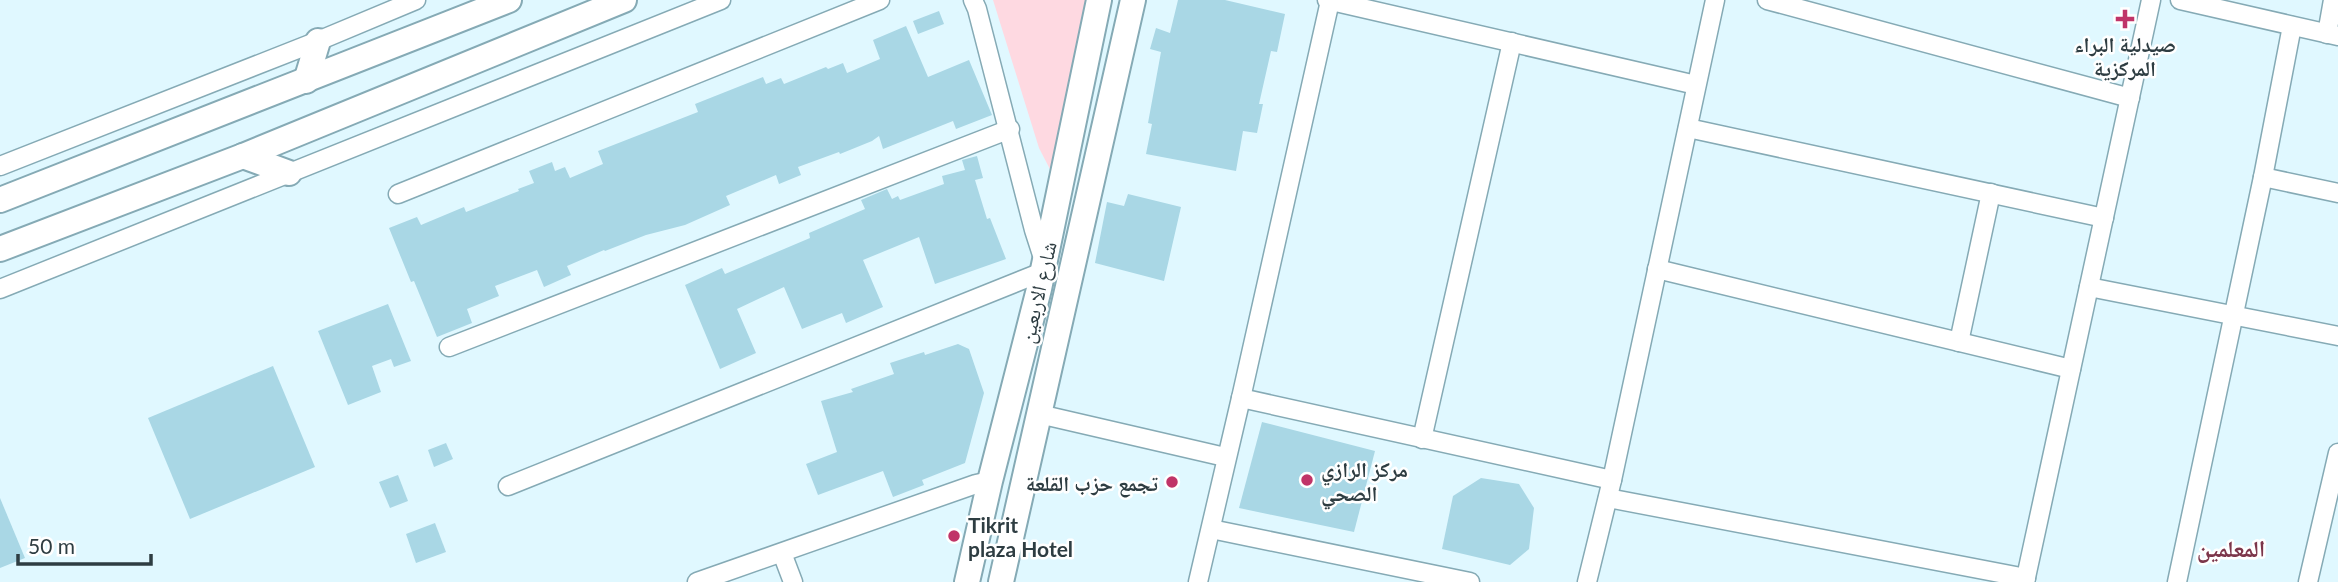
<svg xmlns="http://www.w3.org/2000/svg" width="2338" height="582" viewBox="0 0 2338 582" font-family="Lato,'Noto Naskh Arabic',sans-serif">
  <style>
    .green { fill: #fed9e1 }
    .building { fill: #a9d7e5 }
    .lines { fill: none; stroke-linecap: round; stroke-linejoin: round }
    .street-casing { stroke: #85aab5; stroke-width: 21 }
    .secondary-casing { stroke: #85aab5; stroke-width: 28 }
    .street { stroke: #fff; stroke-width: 18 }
    .secondary { stroke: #fff; stroke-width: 24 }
    .poi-dot { fill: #c03468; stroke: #fff; stroke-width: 2.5 }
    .labels { text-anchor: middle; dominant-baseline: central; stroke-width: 5; stroke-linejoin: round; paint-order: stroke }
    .poi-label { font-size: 21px; font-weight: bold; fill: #2e3d42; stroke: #fff; text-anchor: start }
    .street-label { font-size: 21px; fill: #2e3d42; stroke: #fff }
    .neighbourhood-label { font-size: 23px; font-weight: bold; fill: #7c364b; stroke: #fff }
  </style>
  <rect width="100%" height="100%" fill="#e0f8ff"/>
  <path class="green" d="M993 0H1088L1054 177 1039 148Z"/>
  <g class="building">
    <path d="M1178 0H1225L1285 14 1277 52 1271 51 1259 104H1263L1257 133 1243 131 1236 171 1146 154 1152 124 1148 123 1161 52 1150 49 1156 28 1170 33Z"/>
    <path d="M939 11 944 24 918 34 913 21Z"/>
    <path d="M906 26 928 77 969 60 992 115 956 129 953 121 883 149 879 136 872 141 840 154 839 152 798 167 801 175 779 184 776 175 726 196 730 205 685 225 646 235 605 251 604 250 567 266 571 275 544 287 537 270 495 286 499 296 467 309 472 323 437 337 414 281 411 282 389 228 417 217 421 225 464 207 466 212 519 191 518 189 534 183 529 171 552 162 555 171 565 167 570 178 603 164 598 151 698 112 695 104 763 77 766 84 781 78 784 84 826 67 828 69 843 63 847 73 880 59 873 40Z"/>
    <path d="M977 156 983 178 975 180 987 219 990 218 1006 259 935 284 919 237 863 260 883 307 846 323 842 313 802 329 784 287 737 309 756 353 720 369 685 285 722 268 725 274 810 238 809 233 865 209 861 200 887 189 892 199 898 196 900 200 944 184 942 176 965 170 962 160Z"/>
    <path d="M1128 194 1181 207 1164 281 1095 263 1107 202 1124 206Z"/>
    <path d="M388 304 411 361 394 367 391 359 372 366 381 392 348 405 318 331Z"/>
    <path d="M958 344 969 349 984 393 965 463 922 480 924 485 893 497 883 471 818 495 806 464 837 452 821 401 853 392 851 389 894 374 890 363 924 352 925 355Z"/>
    <path d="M273 366 315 467 190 519 148 418Z"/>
    <path d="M1262 422 1375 451 1354 532 1239 508Z"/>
    <path d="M446 443 453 459 434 467 428 450Z"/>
    <path d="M398 475 408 501 390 508 379 482Z"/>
    <path d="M1481 478 1519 484 1534 508 1529 549 1510 565 1442 549 1453 496Z"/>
    <path d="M0 498 25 558 0 568Z"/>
    <path d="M435 523 446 552 416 563 406 534Z"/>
  </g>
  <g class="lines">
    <g class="street-casing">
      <g id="street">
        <path d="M973 0 977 9 1034 230 1044 261"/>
        <path d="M1327 0 1696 85"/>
        <path d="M1767 0 2130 98"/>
        <path d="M2180 0 2338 36"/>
        <path d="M1330 1 1241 398 1612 480"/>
        <path d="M2327 34 2333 0"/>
        <path d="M1688 128 2104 218"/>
        <path d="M0 166 318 41 416 0"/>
        <path d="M2263 177 2338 193"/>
        <path d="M398 194 880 0"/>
        <path d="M1657 269 2071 369"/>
        <path d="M2089 287 2338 336"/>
        <path d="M0 289 721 0"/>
        <path d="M1959 342 1991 193"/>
        <path d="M449 347 1010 129"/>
        <path d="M1039 414 1225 457"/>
        <path d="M1422 439 1512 42"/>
        <path d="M508 486 1042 272"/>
        <path d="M1608 498 2026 578"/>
        <path d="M1211 529 1470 582"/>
        <path d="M782 553 793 582"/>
        <path d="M697 582 976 484 990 481"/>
        <path d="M1198 582 1241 398"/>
        <path d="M1587 582 1612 480 1715 0"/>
        <path d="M2025 582 2151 0"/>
        <path d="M2177 582 2263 177 2292 26"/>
        <path d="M2308 582 2338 453"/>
      </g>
    </g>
    <g class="secondary-casing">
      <g id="secondary">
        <path d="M306 81 318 41"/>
        <path d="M243 156 289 173"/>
        <path d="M0 200 509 0"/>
        <path d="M0 249 243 156 624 0"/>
        <path d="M967 582 990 481 1039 289 1099 0"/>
        <path d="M1001 582 1133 0"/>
      </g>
    </g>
    <use href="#street" class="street"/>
    <use href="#secondary" class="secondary"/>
  </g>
  <g class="poi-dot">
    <path d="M2121.5 8.5h7v7h7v7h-7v7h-7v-7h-7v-7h7z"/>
    <circle cx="1307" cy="480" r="7"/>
    <circle cx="1172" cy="482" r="7"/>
    <circle cx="954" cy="536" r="7"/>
  </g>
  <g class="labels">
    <g class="poi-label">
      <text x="2125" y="43" text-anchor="middle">صيدلية البراء<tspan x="2125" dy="24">المركزية</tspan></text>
      <text x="1321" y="468">مركز الرازي<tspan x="1321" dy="24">الصحي</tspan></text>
      <text x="1158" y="482" text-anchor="end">تجمع حزب القلعة</text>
      <text x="968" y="524">Tikrit<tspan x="968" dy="24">plaza Hotel</tspan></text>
    </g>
    <g class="street-label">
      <text transform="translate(1037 292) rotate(-77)">شارع الاربعين</text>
    </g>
    <g class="neighbourhood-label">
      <text x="2231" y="548">المعلمين</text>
    </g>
  </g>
  <path d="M18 554v10h133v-10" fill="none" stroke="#2e3d42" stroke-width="3.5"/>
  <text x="28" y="554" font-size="21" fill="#2e3d42" stroke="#ffffff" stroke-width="5" paint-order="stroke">50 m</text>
</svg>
